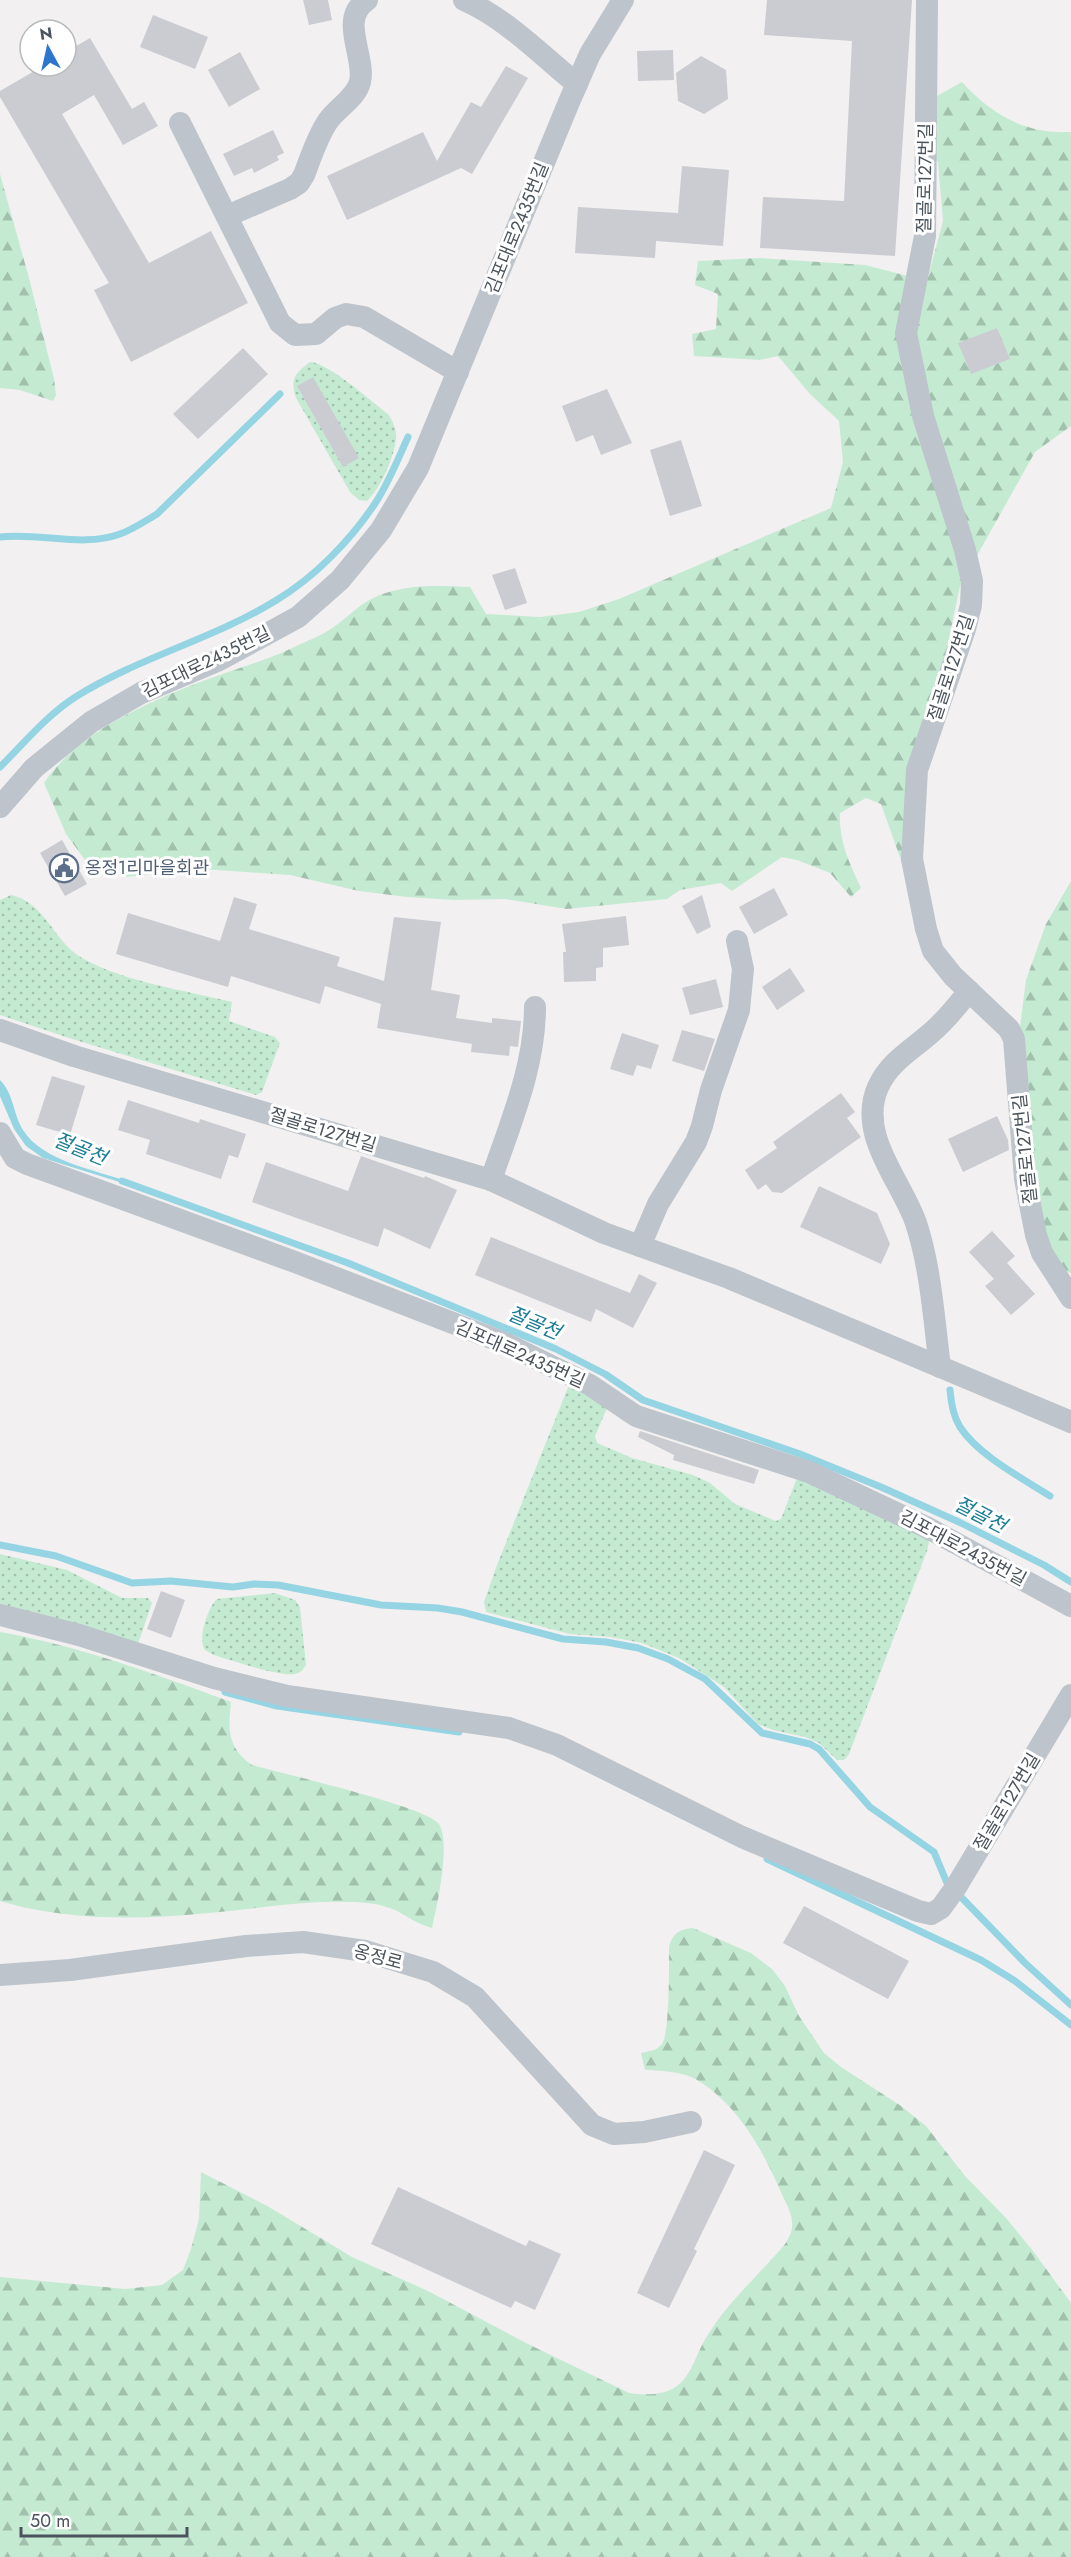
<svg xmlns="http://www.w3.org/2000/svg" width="1071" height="2557" viewBox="0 0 1071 2557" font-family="Jost,'Noto Sans KR',sans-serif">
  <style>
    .green { fill: url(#green-dots) }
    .forest { fill: url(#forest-firs) }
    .water { fill: #95d4e3 }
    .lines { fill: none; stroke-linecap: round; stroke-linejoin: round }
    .stream { stroke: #95d4e3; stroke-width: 7 }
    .building { fill: #cbccd2 }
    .minor { stroke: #bdc4cb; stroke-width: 22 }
    .labels { text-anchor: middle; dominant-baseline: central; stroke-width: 6; stroke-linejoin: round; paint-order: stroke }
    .street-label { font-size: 18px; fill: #4a535b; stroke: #fff }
    .service-label { font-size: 18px; fill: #4e5e75; stroke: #fff; text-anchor: start }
    .water-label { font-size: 20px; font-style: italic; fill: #1b7d95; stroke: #fff }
  </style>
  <defs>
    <pattern id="green-dots" width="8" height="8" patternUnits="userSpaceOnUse" patternTransform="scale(1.5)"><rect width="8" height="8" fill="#c4ebd2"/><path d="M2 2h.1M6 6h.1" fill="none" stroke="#a1c1ad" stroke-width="1.8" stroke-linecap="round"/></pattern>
    <pattern id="forest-firs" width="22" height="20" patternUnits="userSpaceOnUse" patternTransform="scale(1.5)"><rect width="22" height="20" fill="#c4ebd2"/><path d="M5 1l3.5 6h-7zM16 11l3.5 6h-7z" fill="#a1c1ad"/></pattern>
  </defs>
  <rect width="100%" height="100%" fill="#f2f0f0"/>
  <g class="green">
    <path d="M310 362C329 363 372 402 389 415 392 421 395 426 396 433 398 450 380 490 367 501L359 500 350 492 296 398C290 379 295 373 310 362Z"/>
    <path d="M11 895C45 902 53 941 82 958 124 982 184 990 232 1002L229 1021 275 1037 280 1043 262 1092 256 1095 69 1038 0 1015V900Z"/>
    <path d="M569 1385 607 1408 595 1436 597 1443 632 1458 693 1475 710 1483 735 1504 776 1521 781 1519 797 1478 924 1535 929 1542 927 1551 849 1754 844 1760H837L819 1743 805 1737 773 1730 758 1724 724 1687 679 1658 642 1643 611 1637 570 1634 486 1612 484 1602 497 1565Z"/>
    <path d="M0 1554 67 1570 122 1598H148L152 1603 138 1644 0 1611Z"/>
    <path d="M275 1593 295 1600 300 1607 306 1665C303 1670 300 1673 295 1674 281 1677 230 1660 214 1655 213 1654 206 1651 205 1650 197 1639 208 1607 217 1599Z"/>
  </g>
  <g class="forest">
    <path d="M962 82C992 115 1025 134 1071 132V426L1035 452 960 586 902 863 881 804 866 798 840 813C839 842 849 862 861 888L851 897 830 873 797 860 782 857 732 891 721 883 680 890 667 899 567 909 505 899 455 900 407 897 359 891 290 875 202 869 125 877 88 864 66 834 44 783C80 729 158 697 217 676 241 667 267 660 290 649 304 642 319 637 331 629 356 612 361 599 393 591 417 584 446 586 470 587L486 614 540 617 579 612 619 599 831 508 843 462 839 421 810 394 778 356 760 360 694 356 692 334 716 329 718 294 695 285 698 261 759 258 865 265 927 281 943 221 938 162 922 143 928 101Z"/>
    <path d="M0 174 29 278 54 379 56 395 53 401 20 390 0 388Z"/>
    <path d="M1071 881V1273L1057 1268 1029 1181 1019 1035 1026 980 1046 924Z"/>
    <path d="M0 1632C80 1646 155 1674 231 1702 228 1730 227 1747 252 1765 280 1773 428 1807 439 1824 451 1843 437 1906 432 1928 419 1925 407 1916 395 1910 381 1904 365 1902 350 1902 303 1900 256 1909 209 1913 141 1920 66 1921 0 1901Z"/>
    <path d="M693 1928 751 1953 772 1969 785 1986 799 2016 824 2053 841 2067 901 2106 926 2126 965 2176 1006 2218 1033 2251 1071 2303V2557H0V2277L125 2289 162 2285 183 2270 191 2249 199 2219 201 2172 269 2207 352 2257 428 2291 528 2344 629 2393C645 2395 663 2396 677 2386 689 2378 695 2359 701 2347 722 2306 756 2279 785 2244 789 2238 793 2231 792 2223 792 2214 787 2205 783 2197 766 2156 741 2109 702 2083 685 2071 664 2071 645 2070L641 2053C649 2051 657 2051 662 2044 670 2032 669 1964 669 1946 674 1933 679 1929 693 1928Z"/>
  </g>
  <path class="water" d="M0 1080C14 1094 13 1114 23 1130 42 1161 96 1170 129 1182V1185L43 1158 26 1146 14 1129 0 1096Z"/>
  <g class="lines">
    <g class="stream">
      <path d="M0 537C40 532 82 548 120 534 134 529 145 521 157 514L280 394"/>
      <path d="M0 767C25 742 48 714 77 696 140 657 213 639 275 601 314 578 351 540 376 502 389 482 398 459 408 437"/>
      <path d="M122 1181 348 1263 556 1349 605 1374 643 1400 800 1454 881 1487 961 1523 1044 1565 1071 1582"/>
      <path d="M950 1390C951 1403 953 1416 960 1427 978 1455 1022 1478 1050 1496"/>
      <path d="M0 1545 56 1556 132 1583 171 1581 233 1587 254 1584 278 1585 381 1605 438 1608 462 1612 563 1639 606 1642 638 1648 668 1659 705 1679 762 1733 810 1744 819 1749 870 1807 934 1852 947 1883"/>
      <path d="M225 1692 277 1706 459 1732"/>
      <path d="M767 1859 981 1960 1015 1981 1071 2025"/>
      <path d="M962 1898 1025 1963 1071 2005"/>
    </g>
  </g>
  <g class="building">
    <path d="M303 0H328L332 20 309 25Z"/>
    <path d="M767 0H912L895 256 760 248 763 197 844 201 852 41 764 35Z"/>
    <path d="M153 15 208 37 195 69 140 47Z"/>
    <path d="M90 38 132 109 144 102 158 126 123 145 94 95 62 114 149 263 211 231 248 303 131 362 94 290 109 283 0 97V91L43 66H66V52Z"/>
    <path d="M673 50 674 80 638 81 637 51Z"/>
    <path d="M240 52 260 89 229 107 208 70Z"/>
    <path d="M701 56 726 70 728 99 704 114 678 101 676 73Z"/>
    <path d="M506 66 528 78 472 174 461 168 347 220 327 176 423 132 437 161 471 102 481 107Z"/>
    <path d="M273 130 284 153 277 156 279 160 254 173 252 168 234 176 223 154Z"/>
    <path d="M682 166 729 170 723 246 656 241 655 258 575 253 578 207 678 213Z"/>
    <path d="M997 328 1010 359 971 374 958 343Z"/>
    <path d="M243 348 268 374 198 439 173 414Z"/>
    <path d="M313 377 359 458 343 467 297 386Z"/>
    <path d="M607 389 632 443 601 455 593 435 576 442 562 406Z"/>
    <path d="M681 440 702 506 670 516 650 450Z"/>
    <path d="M515 568 527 603 505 610 492 575Z"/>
    <path d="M62 840 87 884 65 896 40 853Z"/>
    <path d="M774 888 788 915 754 934 739 907Z"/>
    <path d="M702 895 711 927 697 934 682 906Z"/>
    <path d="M234 897 257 904 249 929 340 957 337 966 384 981 394 917 441 922 431 990 460 995 456 1018 492 1023V1018L521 1021 518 1047 510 1046 509 1056 471 1052 472 1044 377 1028 381 1004 325 986 320 1004 231 976 228 987 116 954 128 913 220 941Z"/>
    <path d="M626 916 629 945 603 948V967L596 968V981L564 982 563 952H566L562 924Z"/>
    <path d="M790 968 805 991 777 1010 762 987Z"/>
    <path d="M716 979 723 1007 690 1015 682 988Z"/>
    <path d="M682 1030 715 1039 704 1071 672 1061Z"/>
    <path d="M622 1033 659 1045 651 1069 637 1065 633 1076 610 1069Z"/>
    <path d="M52 1076 85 1086 70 1135 36 1125Z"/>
    <path d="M841 1093 855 1112 847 1118 861 1137 782 1193 772 1192 766 1184 758 1190 745 1170 777 1148 773 1142Z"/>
    <path d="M128 1100 199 1123 200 1119 246 1134 238 1158 229 1155 221 1179 146 1154 150 1140 118 1130Z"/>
    <path d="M997 1116 1008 1140 1009 1150 963 1172 948 1139Z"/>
    <path d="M361 1156 424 1178 425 1176 457 1190 430 1249 384 1228 378 1247 252 1202 266 1162 348 1191Z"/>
    <path d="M819 1186 877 1213 890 1244 881 1264 800 1227Z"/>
    <path d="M992 1231 1015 1256 1007 1263 1035 1294 1011 1315 985 1286 994 1279 969 1252Z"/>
    <path d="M491 1237 630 1293 639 1274 657 1283 633 1328 596 1309 591 1322 475 1275Z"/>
    <path d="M640 1431 759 1470 754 1484 673 1460 674 1455 638 1437Z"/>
    <path d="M161 1591 185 1600 171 1638 147 1629Z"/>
    <path d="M804 1906 909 1961 888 1999 783 1943Z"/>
    <path d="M704 2150 735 2165 694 2249 697 2251 669 2308 637 2293Z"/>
    <path d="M398 2187 526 2246 529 2240 561 2254 535 2310 515 2301 511 2308 371 2244Z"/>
  </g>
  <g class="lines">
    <g class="minor">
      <path d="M464 0C507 19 541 55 577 84"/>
      <path d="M927 0 925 236 906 333 923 416 965 550 972 581 971 605 965 629 917 770 912 859 926 929 933 951 953 976 1009 1029 1014 1039 1025 1179 1036 1235 1042 1253 1071 1298"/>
      <path d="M180 123 280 323 295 335 316 334 335 318 346 314 364 317 458 372"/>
      <path d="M227 216 290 189 299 183 304 175C311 157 317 137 328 121 337 108 356 98 360 82 366 56 338 19 367 0"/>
      <path d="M0 807 34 768 91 722 141 693 219 660 298 617 340 580 381 530 418 468 569 102 590 54 623 0"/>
      <path d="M0 1030 74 1056 491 1180 604 1233 729 1278 1071 1422"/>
      <path d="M0 1133 15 1158 27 1164 295 1262 507 1344 590 1385 636 1416 809 1472 928 1528 1071 1606"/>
      <path d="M491 1180C510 1124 535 1067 535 1007"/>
      <path d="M640 1246 658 1204 696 1142 702 1126 711 1090 739 1010 743 969 737 941"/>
      <path d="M940 1367C934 1320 931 1269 916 1223 901 1180 857 1135 878 1087 890 1061 912 1050 932 1032 946 1020 958 1005 969 991"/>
      <path d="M0 1615 79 1635 214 1678 287 1696 509 1728 557 1745 742 1837 918 1911 931 1914 941 1908 956 1887 1071 1695"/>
      <path d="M0 1975 70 1970 246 1946 303 1942 365 1951 433 1972 475 1997 592 2125 614 2134 644 2132 691 2122"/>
    </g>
  </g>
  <defs>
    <g id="civic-ring" transform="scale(1.5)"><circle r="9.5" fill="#fff" stroke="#5c6f8a" stroke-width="1.5"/><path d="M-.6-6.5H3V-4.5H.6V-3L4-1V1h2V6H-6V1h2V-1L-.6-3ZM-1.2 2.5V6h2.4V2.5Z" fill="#5c6f8a"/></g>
  </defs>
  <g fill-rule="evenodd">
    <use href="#civic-ring" x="64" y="868"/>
  </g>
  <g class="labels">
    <g class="street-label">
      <text transform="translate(925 178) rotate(-89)">절골로127번길</text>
      <text transform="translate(517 228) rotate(-68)">김포대로2435번길</text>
      <text transform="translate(206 662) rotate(-26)">김포대로2435번길</text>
      <text transform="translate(951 668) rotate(-72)">절골로127번길</text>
      <text transform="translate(323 1130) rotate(17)">절골로127번길</text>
      <text transform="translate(1025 1149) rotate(-96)">절골로127번길</text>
      <text transform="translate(520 1354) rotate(24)">김포대로2435번길</text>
      <text transform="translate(963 1548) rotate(28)">김포대로2435번길</text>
      <text transform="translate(1007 1802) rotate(-59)">절골로127번길</text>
      <text transform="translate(378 1957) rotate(15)">옹정로</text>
    </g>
    <g class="service-label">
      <text x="85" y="868">옹정1리마을회관</text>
    </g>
    <g class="water-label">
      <text transform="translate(80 1149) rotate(22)">절골천</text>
      <text transform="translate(534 1323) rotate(23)">절골천</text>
      <text transform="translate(980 1515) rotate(27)">절골천</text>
    </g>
  </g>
  <g transform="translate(48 48) rotate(352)"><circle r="28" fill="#ffffff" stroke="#b7babd" stroke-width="1.5"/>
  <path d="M0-4.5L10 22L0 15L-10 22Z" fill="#2d76cf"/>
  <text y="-9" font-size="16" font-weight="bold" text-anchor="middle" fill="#4a535b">N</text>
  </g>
  <path d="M21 2527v9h166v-9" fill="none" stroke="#4a535b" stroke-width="3"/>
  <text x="30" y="2527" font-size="18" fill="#4a535b" stroke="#ffffff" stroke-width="4.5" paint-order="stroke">50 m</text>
</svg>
